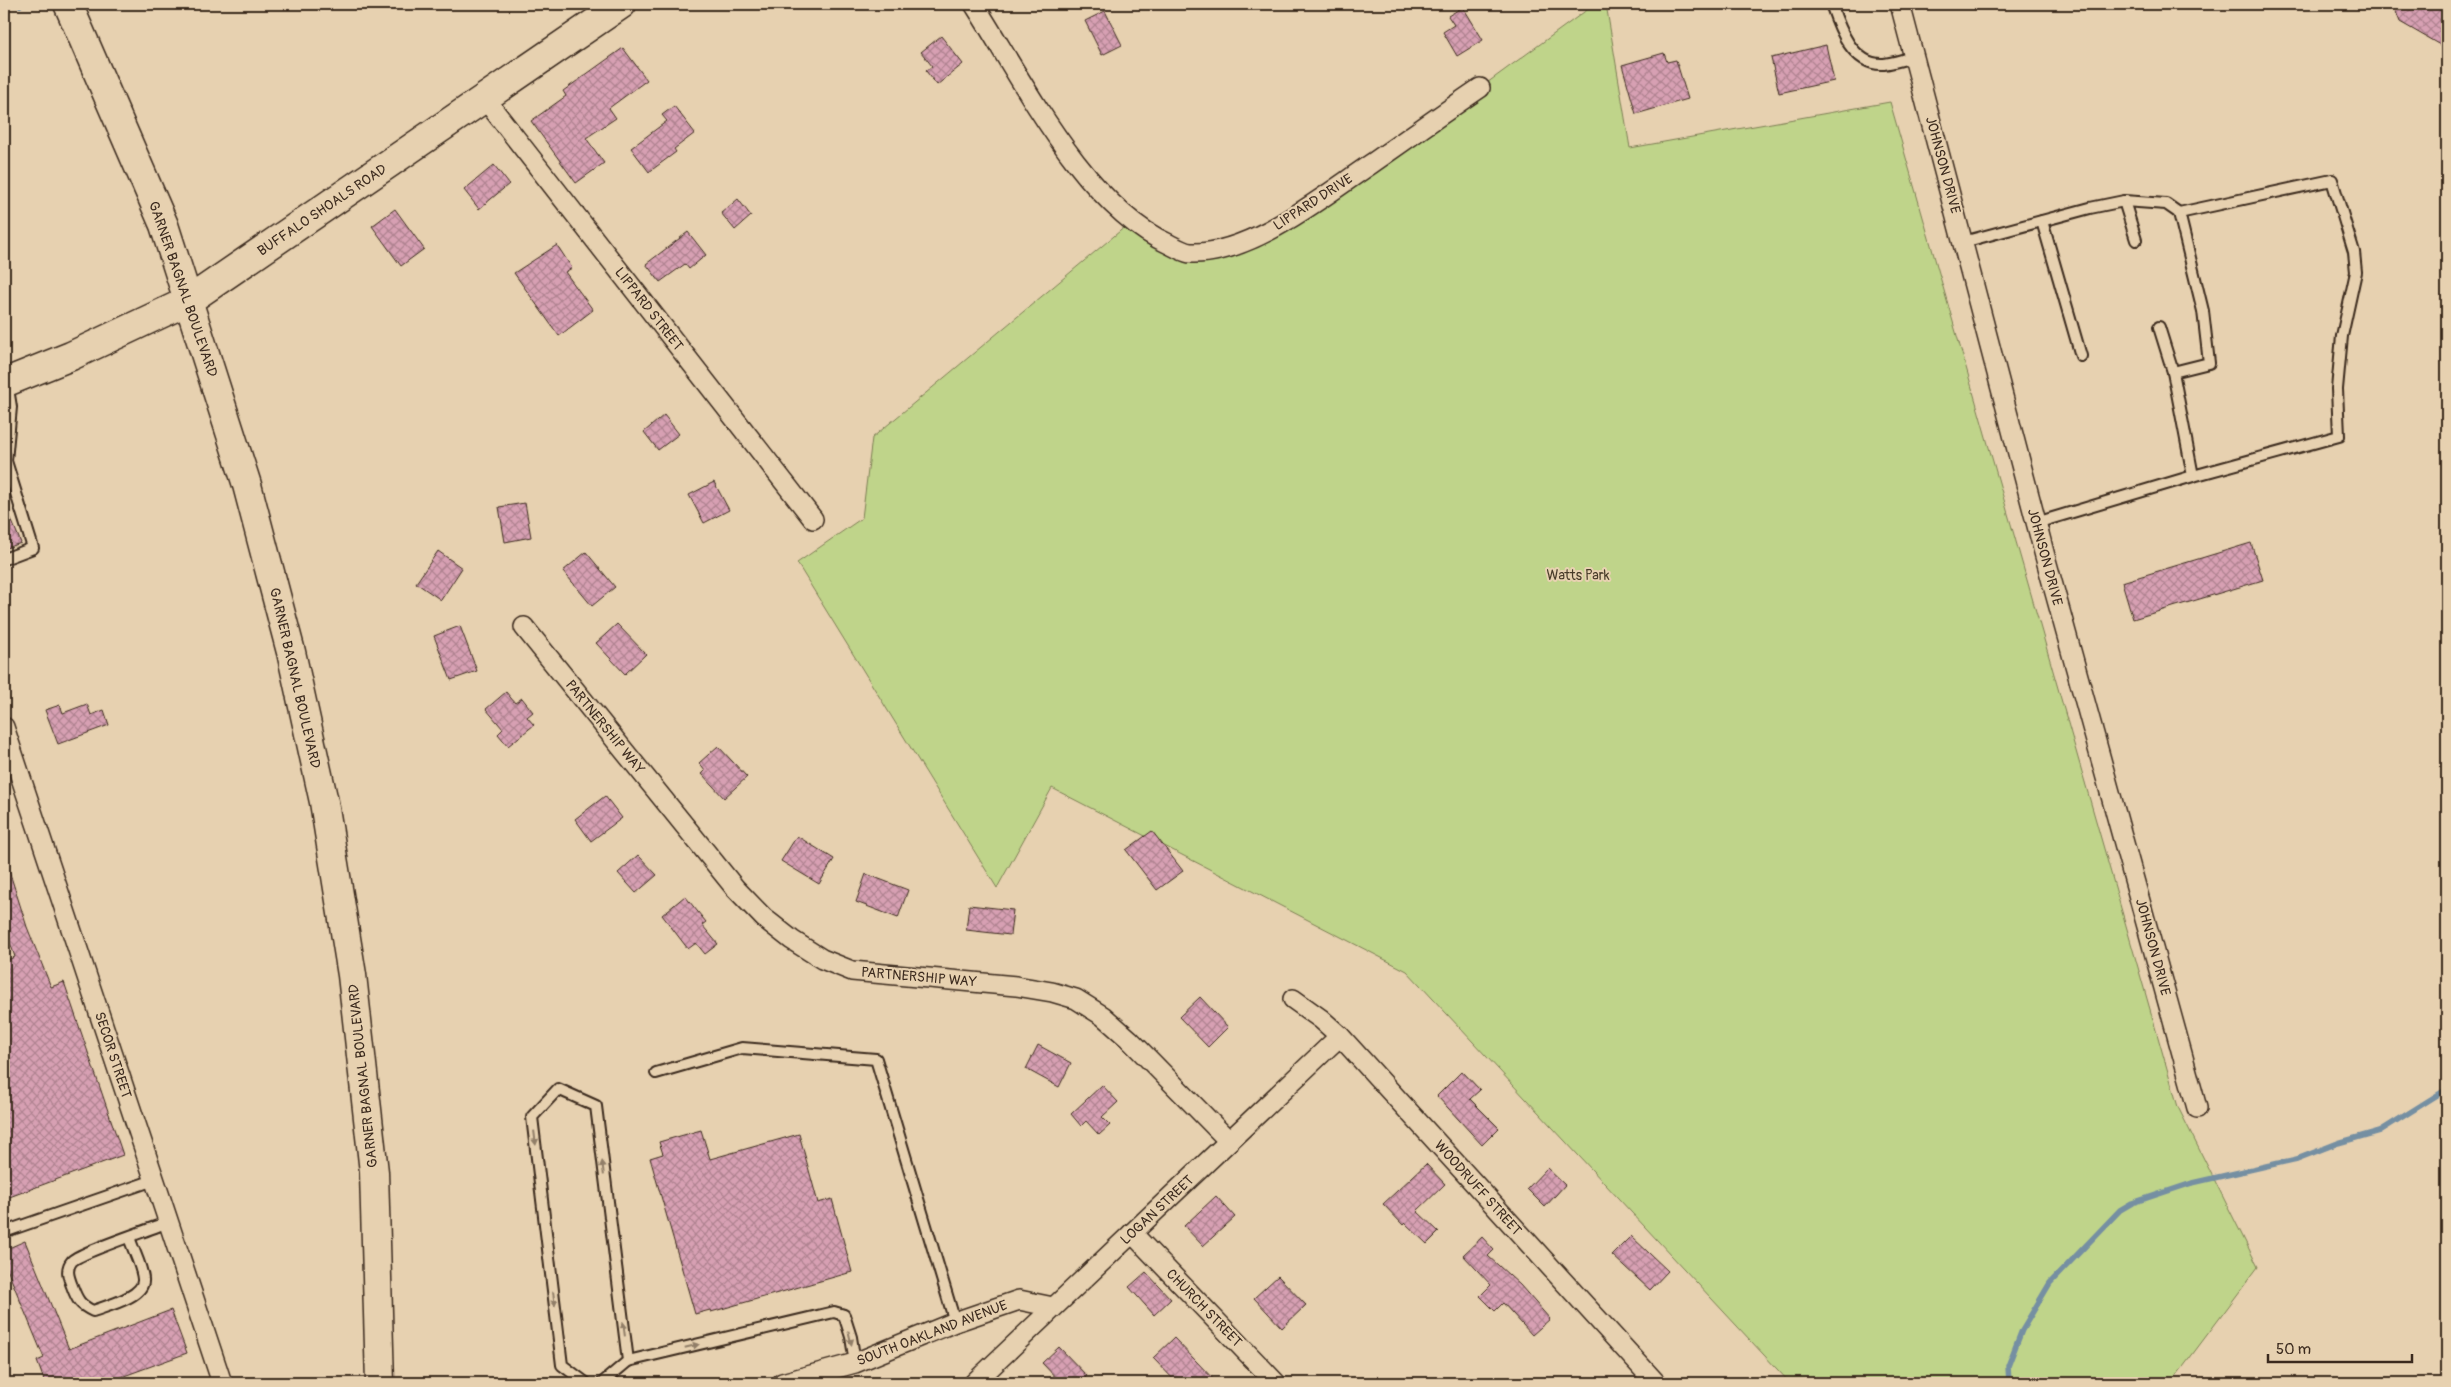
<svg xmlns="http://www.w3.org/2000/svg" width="2451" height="1387" viewBox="0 0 2451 1387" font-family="Pangolin,sans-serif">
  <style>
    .park { fill: #bfd48a; stroke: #7d7f54 }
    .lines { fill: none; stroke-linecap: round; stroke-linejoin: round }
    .stream { stroke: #758fa2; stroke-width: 5.5 }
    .building { fill: url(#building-cross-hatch); stroke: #3b2a1e }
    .lane-casing { stroke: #3b2a1e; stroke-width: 14 }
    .street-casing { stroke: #3b2a1e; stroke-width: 22 }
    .secondary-casing { stroke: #3b2a1e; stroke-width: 31 }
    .highway-casing { stroke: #3b2a1e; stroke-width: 31 }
    .lane { stroke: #e7d1b0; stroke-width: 10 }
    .street { stroke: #e7d1b0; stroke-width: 19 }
    .secondary { stroke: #e7d1b0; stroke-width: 28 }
    .highway { stroke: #e7d1b0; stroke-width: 28 }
    .oneway { fill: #917e67 }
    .labels { text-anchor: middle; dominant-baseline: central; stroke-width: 4; stroke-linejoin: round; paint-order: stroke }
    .street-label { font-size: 14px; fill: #3b2a1e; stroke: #e7d1b0 }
    .park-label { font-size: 14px; fill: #483b29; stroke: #e7d1b0 }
  </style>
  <defs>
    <pattern id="building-cross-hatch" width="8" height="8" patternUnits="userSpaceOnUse" patternTransform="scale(1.25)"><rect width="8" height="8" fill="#d7a0b3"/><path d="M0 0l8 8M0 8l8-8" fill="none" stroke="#b08391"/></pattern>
  </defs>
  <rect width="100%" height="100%" fill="#e7d1b0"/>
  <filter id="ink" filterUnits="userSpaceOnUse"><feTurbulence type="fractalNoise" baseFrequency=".02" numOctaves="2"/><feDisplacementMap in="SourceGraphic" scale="10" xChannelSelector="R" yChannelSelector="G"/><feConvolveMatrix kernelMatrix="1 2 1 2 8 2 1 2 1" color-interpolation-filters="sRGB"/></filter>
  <g filter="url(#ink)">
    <path class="park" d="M1595 4H1606L1630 148 1890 102 2178 1107 2258 1267 2171 1383H1790L1407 971 1052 788 997 888 797 563 862 518 872 438 1132 221 1189 253 1246 240 1480 88Z"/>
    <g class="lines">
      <g class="stream">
        <path d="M20 5 21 4"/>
        <path d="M2009 1383 2008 1366 2022 1330 2050 1283 2120 1210 2132 1203 2192 1183 2297 1159 2338 1143 2380 1131 2447 1089"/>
      </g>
    </g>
    <g class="building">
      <path d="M2393 4H2447V49L2400 22Z"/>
      <path d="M1463 7 1483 40 1457 56 1443 32 1454 25 1448 16Z"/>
      <path d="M1105 11 1122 45 1102 55 1085 21Z"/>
      <path d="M941 36 963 64 937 85 926 71 932 66 921 52Z"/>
      <path d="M1826 45 1834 81 1779 93 1771 58Z"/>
      <path d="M623 48 647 80 609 108 616 118 586 138 604 163 576 183 531 121 566 96 563 91Z"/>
      <path d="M1664 53 1667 62 1676 60 1688 99 1636 114 1622 65Z"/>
      <path d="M674 106 695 133 674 149 676 152 649 172 631 148 667 121 662 115Z"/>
      <path d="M494 165 509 184 479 209 464 190Z"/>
      <path d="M738 199 751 216 735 230 721 213Z"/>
      <path d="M395 209 424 249 401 266 372 226Z"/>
      <path d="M688 232 706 255 689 269 685 264 660 282 646 264Z"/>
      <path d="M557 245 572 268 565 272 593 310 559 336 514 273Z"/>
      <path d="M664 415 679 434 658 450 644 432Z"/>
      <path d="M714 482 729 510 704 523 689 495Z"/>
      <path d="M4 502 21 543 4 549Z"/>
      <path d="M525 503 531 537 505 542 499 507Z"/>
      <path d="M2251 543 2263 580 2133 619 2122 582Z"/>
      <path d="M438 551 462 568 441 600 416 583Z"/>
      <path d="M586 552 615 587 592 606 563 571Z"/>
      <path d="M617 624 646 654 625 674 596 643Z"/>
      <path d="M460 626 477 671 451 680 434 636Z"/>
      <path d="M506 692 515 703 522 698 533 712 527 717 534 725 508 746 498 734 503 729 486 709Z"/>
      <path d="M87 704 91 715 104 710 109 725 58 744 45 710 60 705 63 713Z"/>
      <path d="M718 746 747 777 724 798 702 774 705 771 699 763Z"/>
      <path d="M605 796 622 818 591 841 575 819Z"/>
      <path d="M1152 831 1183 871 1157 890 1126 850Z"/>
      <path d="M797 836 834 859 819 884 781 861Z"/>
      <path d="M638 855 657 875 636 893 618 873Z"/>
      <path d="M6 861 27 927 51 987 64 982 123 1155 4 1199V961L15 957 4 925V862Z"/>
      <path d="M866 874 908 890 898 918 856 902Z"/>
      <path d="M685 896 706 922 702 925 718 944 705 954 696 943 688 949 662 915Z"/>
      <path d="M969 905 1013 910 1010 935 966 930Z"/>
      <path d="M1200 997 1228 1027 1208 1047 1179 1017Z"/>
      <path d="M1038 1045 1071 1063 1059 1087 1026 1069Z"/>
      <path d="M1462 1071 1480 1090 1470 1099 1499 1128 1482 1145 1437 1096Z"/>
      <path d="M1102 1085 1118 1102 1102 1117 1110 1125 1099 1135 1086 1121 1081 1126 1071 1114Z"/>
      <path d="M701 1130 710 1159 799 1134 818 1203 832 1199 852 1272 711 1312 710 1310 695 1314 650 1158 663 1154 659 1142Z"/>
      <path d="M1426 1164 1445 1184 1417 1211 1439 1232 1427 1244 1405 1223 1403 1225 1383 1204Z"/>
      <path d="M1547 1168 1565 1185 1545 1207 1527 1189Z"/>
      <path d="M1216 1196 1235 1217 1203 1246 1184 1226Z"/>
      <path d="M1631 1236 1668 1271 1650 1290 1612 1255Z"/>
      <path d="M1482 1237 1494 1250 1488 1256 1520 1285 1550 1319 1532 1335 1503 1303 1495 1311 1480 1296 1491 1285 1463 1255Z"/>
      <path d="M25 1241 69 1349 171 1310 187 1353 105 1383H45L37 1361 44 1358 4 1262V1250Z"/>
      <path d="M1146 1272 1171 1299 1154 1315 1129 1287Z"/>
      <path d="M1278 1276 1306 1305 1282 1328 1254 1298Z"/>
      <path d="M1174 1338 1217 1383H1177L1153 1358Z"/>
      <path d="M1059 1347 1087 1376 1079 1383H1061L1042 1363Z"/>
    </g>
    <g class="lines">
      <g class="lane-casing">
        <g id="lane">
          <path d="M1831 4C1839 27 1852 66 1884 64 1894 63 1904 59 1914 57"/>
          <path d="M2124 201 2166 204 2179 213 2332 180 2354 252 2356 272 2342 336 2337 389 2339 436 2193 476"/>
          <path d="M2042 221 2081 356"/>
          <path d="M1963 242 2090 208 2124 201 2136 240"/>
          <path d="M2173 372 2209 363 2203 311 2179 213"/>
          <path d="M2036 523 2193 476 2173 372 2159 327"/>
          <path d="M4 559 33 548 6 461 11 407 7 382"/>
          <path d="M656 1073 742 1048 876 1059 955 1322"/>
          <path d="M4 1232 154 1180"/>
          <path d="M129 1237C133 1250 142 1266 143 1279 145 1297 106 1306 93 1311 80 1305 77 1300 72 1286 69 1278 65 1269 72 1261 81 1252 152 1229 168 1222"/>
          <path d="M628 1361 834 1312 844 1315 851 1337 855 1363"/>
          <path d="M586 1383 562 1365 532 1117 558 1089 596 1106 628 1361 602 1383"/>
        </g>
      </g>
      <g class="street-casing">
        <g id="street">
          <path d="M974 4C1022 79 1085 207 1169 244 1175 247 1183 252 1190 253 1250 256 1323 196 1371 164 1407 139 1443 113 1480 88"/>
          <path d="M1900 4 2046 560 2197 1108"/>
          <path d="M485 99 813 519"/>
          <path d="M524 627 735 888 764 918 792 940 822 959 852 971 1016 986 1052 992 1076 999 1103 1016 1129 1039 1229 1141"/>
          <path d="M4 727 222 1383"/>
          <path d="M1293 999 1321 1019 1340 1036 1656 1383"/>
          <path d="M1132 1233 1276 1383"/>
          <path d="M782 1383 855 1363 955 1322 1019 1300 1053 1307"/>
          <path d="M974 1383 1340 1036"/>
        </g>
      </g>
      <g class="secondary-casing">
        <path id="secondary" d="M4 383 71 356 188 301 622 4"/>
      </g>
      <g class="highway-casing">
        <path id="highway" d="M68 4 164 225 247 485 291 652 324 802 352 975 374 1172 380 1383"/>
      </g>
      <use href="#lane" class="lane"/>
      <use href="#street" class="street"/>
      <use href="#secondary" class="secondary"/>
      <use href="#highway" class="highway"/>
    </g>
    <defs><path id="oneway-solid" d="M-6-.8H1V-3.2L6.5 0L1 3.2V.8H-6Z" transform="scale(1.25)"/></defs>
    <g class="oneway">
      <use href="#oneway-solid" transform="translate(535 1138) rotate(83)"/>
      <use href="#oneway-solid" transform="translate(603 1168) rotate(-97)"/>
      <use href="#oneway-solid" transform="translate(554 1299) rotate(83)"/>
      <use href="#oneway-solid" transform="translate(624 1329) rotate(-97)"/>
      <use href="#oneway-solid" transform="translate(850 1338) rotate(77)"/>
      <use href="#oneway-solid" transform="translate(692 1346) rotate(-13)"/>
    </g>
  </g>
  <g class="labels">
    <g class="street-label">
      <text transform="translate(1943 165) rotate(75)">JOHNSON DRIVE</text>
      <text transform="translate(1313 202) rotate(-33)">LIPPARD DRIVE</text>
      <text transform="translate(322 210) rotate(-34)">BUFFALO SHOALS ROAD</text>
      <text transform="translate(183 289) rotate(71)">GARNER BAGNAL BOULEVARD</text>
      <text transform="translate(649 309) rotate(52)">LIPPARD STREET</text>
      <text transform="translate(2045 557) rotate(75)">JOHNSON DRIVE</text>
      <text transform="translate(295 678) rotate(77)">GARNER BAGNAL BOULEVARD</text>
      <text transform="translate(605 727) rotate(51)">PARTNERSHIP WAY</text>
      <text transform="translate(2153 947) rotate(75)">JOHNSON DRIVE</text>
      <text transform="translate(919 977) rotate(5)">PARTNERSHIP WAY</text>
      <text transform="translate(113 1055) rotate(72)">SECOR STREET</text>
      <text transform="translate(363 1076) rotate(-96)">GARNER BAGNAL BOULEVARD</text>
      <text transform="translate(1478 1188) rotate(48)">WOODRUFF STREET</text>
      <text transform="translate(1157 1210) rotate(-43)">LOGAN STREET</text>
      <text transform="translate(1204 1308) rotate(46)">CHURCH STREET</text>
      <text transform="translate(932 1333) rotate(-21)">SOUTH OAKLAND AVENUE</text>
    </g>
    <g class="park-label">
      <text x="1578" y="575">Watts Park</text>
    </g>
  </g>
  <rect width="2451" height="1387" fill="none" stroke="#e7d1b0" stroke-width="20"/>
  <rect x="10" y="10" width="2431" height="1367" fill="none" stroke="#3b2a1e" stroke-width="2" filter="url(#ink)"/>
  <path d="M2268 1354v8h144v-8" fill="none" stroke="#3b2a1e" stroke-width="2.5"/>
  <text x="2276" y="1354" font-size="15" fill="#3b2a1e" stroke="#e7d1b0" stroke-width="4" paint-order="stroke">50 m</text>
</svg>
